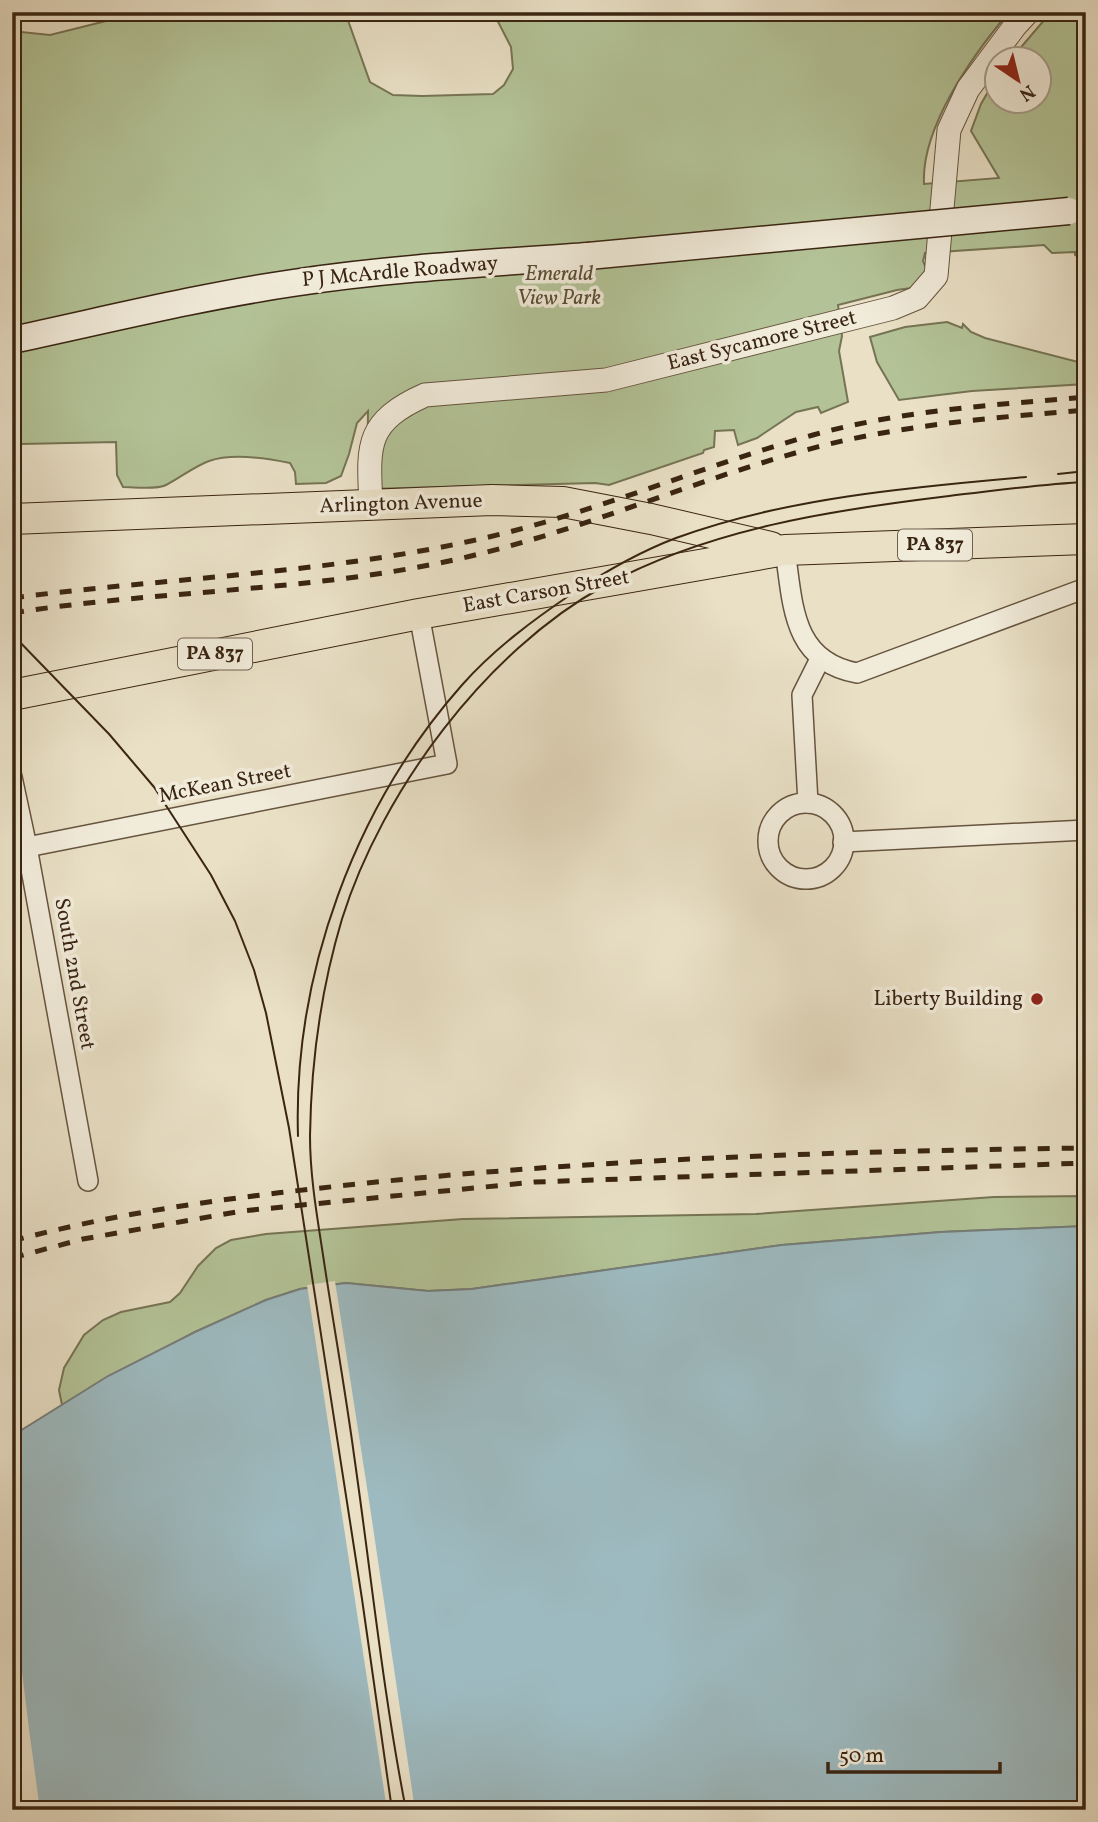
<svg xmlns="http://www.w3.org/2000/svg" width="1098" height="1822" viewBox="0 0 1098 1822" font-family="Vollkorn,serif">
  <style>
    .green { fill: #b3c397; stroke: #767454; stroke-width: 2 }
    .water { fill: #9dbac0; stroke: #757e7a; stroke-width: 2 }
    .pier { fill: #e9e0c6 }
    .lines { fill: none; stroke-linecap: round; stroke-linejoin: round }
    .minor-casing { stroke: #66543f; stroke-width: 22 }
    .tertiary-casing { stroke: #66543f; stroke-width: 25 }
    .secondary-casing { stroke: #3a2512; stroke-width: 29 }
    .primary-casing { stroke: #3a2512; stroke-width: 32 }
    .minor { stroke: #f1ebda; stroke-width: 19 }
    .tertiary { stroke: #f1ebda; stroke-width: 23 }
    .secondary { stroke: #f1ebda; stroke-width: 26 }
    .primary { stroke: #e9e0c6; stroke-width: 30 }
    .tram { stroke: #3a2512; stroke-width: 2 }
    .rail { stroke: #3a2512; stroke-width: 5; stroke-dasharray: 12 12; stroke-linecap: butt }
    .secondary-bridge-casing { stroke: #3a2512; stroke-width: 29; stroke-linecap: butt }
    .secondary-bridge { stroke: #f1ebda; stroke-width: 26 }
    .poi-dot { fill: #8f2418; stroke: #f1ebda; stroke-width: 2.5 }
    .labels { text-anchor: middle; dominant-baseline: central; stroke-width: 7; stroke-linejoin: round; paint-order: stroke }
    .shield { fill: #f1ebda; stroke: #71604e; stroke-width: 2 }
    .shield-label { font-size: 19px; font-weight: bold; fill: #3a2512 }
    .street-label { font-size: 21px; fill: #3a2512; stroke: #f1ebda }
    .park-label { font-size: 21px; font-style: italic; fill: #584c33; stroke: #f1ebda }
    .poi-label { font-size: 21px; fill: #3a2512; stroke: #f1ebda; text-anchor: end }
  </style>
  <rect width="100%" height="100%" fill="#e9e0c6"/>
  <filter id="stains"><feTurbulence type="fractalNoise" baseFrequency=".00286" numOctaves="4"/><feColorMatrix values="0 0 0 0 .2 0 0 0 0 .09 0 0 0 0 .02 0 0 0 .5 -.17"/></filter>
  <radialGradient id="worn" r=".72"><stop offset=".6" stop-color="#630" stop-opacity="0"/><stop offset="1" stop-color="#630" stop-opacity=".3"/></radialGradient>
  <g class="green">
    <path d="M192 12H345L370 82 393 95 422 96 493 94 504 85 513 69 511 47 493 12H1009C973 55 921 127 924 184L999 178 971 131 981 104 996 78V102H1038V60L1011 59 1051 12H1086V261L1075 255V252L1052 253 1044 245 925 253 923 261 933 285 897 290 838 305 842 336 839 351 848 402 821 413 818 407 796 412 757 438 738 445 734 430 715 431 714 447 704 450 703 453 609 485 595 483 367 489 368 411 357 423 349 454 341 476 326 483 296 484 295 472 290 463C266 458 232 453 209 461 193 467 180 478 166 485 156 490 135 487 123 487L117 475 116 442 21 444 12 419V31L50 35 106 21Z"/>
    <path d="M947 322 962 328 963 324 971 332 985 338 1086 364V384L972 391 899 400 877 362 870 337 905 327Z"/>
    <path d="M1086 1196V1226L941 1232 782 1245 472 1289 428 1291 346 1283 300 1289 266 1300 195 1332 62 1405 59 1390 64 1368 84 1335 103 1320 121 1312 170 1302 180 1293 198 1266 216 1248 231 1240 266 1234 463 1219 756 1214 994 1197Z"/>
  </g>
  <path class="water" d="M1086 1226V1810H12V1436L108 1376 195 1332 266 1300 300 1289 346 1283 428 1291 472 1289 782 1245 941 1232Z"/>
  <g class="pier">
    <path d="M335 1281 370 1507 415 1810H387L307 1285Z"/>
    <path d="M12 1590 29 1729 40 1810H12Z"/>
  </g>
  <g class="lines">
    <g class="minor-casing">
      <g id="minor">
        <path d="M785 550C793 605 792 661 857 673L1086 588"/>
        <path d="M12 777 27 847 88 1181"/>
        <path d="M808 803 802 695 820 659"/>
        <circle cx="806" cy="841" r="38"/>
        <path d="M843 842 1086 830"/>
        <path d="M12 850 447 764 419 614"/>
      </g>
    </g>
    <g class="tertiary-casing">
      <path id="tertiary" d="M371 505C368 445 365 422 425 395L606 380 893 308 917 298 936 276 949 130 968 89 1015 26 1028 12"/>
    </g>
    <g class="secondary-casing">
      <path id="secondary" d="M12 340C106 320 198 297 293 283 391 268 490 263 588 256"/>
    </g>
    <g class="primary-casing">
      <g id="primary">
        <path d="M12 519 492 500 563 502 651 519 771 547"/>
        <path d="M12 695 419 614 785 550 1086 539"/>
      </g>
    </g>
    <use href="#minor" class="minor"/>
    <use href="#tertiary" class="tertiary"/>
    <use href="#secondary" class="secondary"/>
    <use href="#primary" class="primary"/>
    <g class="tram">
      <path d="M1058 474 1086 471"/>
      <path d="M12 634 109 734 154 787 211 875 235 921 254 970 266 1013 289 1128 362 1599 392 1810"/>
      <path d="M298 1136C293 974 355 806 462 685 494 649 533 620 573 593 606 571 639 552 676 538 784 498 912 487 1026 477"/>
      <path d="M406 1810C383 1693 371 1573 354 1455 345 1388 333 1322 323 1255 317 1216 310 1176 310 1136 311 1063 321 989 342 919 382 791 486 651 604 586 708 529 832 510 949 496 994 491 1040 484 1086 482"/>
    </g>
    <g class="rail">
      <path d="M12 598C166 578 320 574 471 541 588 516 698 467 813 435 903 410 994 405 1086 397"/>
      <path d="M12 613C165 589 321 592 471 556 593 527 708 474 829 444 913 424 1000 417 1086 410"/>
      <path d="M12 1241C134 1208 261 1194 387 1181 620 1158 851 1151 1086 1148"/>
      <path d="M12 1258 83 1239 242 1211 535 1182 1086 1163"/>
    </g>
    <g class="secondary-bridge-casing">
      <path id="secondary-bridge" d="M588 256 1069 211"/>
    </g>
    <use href="#secondary-bridge" class="secondary-bridge"/>
  </g>
  <circle class="poi-dot" cx="1037" cy="999" r="7"/>
  <g class="labels">
    <g class="shield">
      <rect x="898" y="529.5" width="74" height="31" rx="5"/>
      <rect x="178" y="638.5" width="74" height="31" rx="5"/>
    </g>
    <g class="shield-label">
      <text x="935" y="545">PA 837</text>
      <text x="215" y="654">PA 837</text>
    </g>
    <g class="street-label">
      <text transform="translate(400 272) rotate(-5)">P J McArdle Roadway</text>
      <text transform="translate(762 341) rotate(-14)">East Sycamore Street</text>
      <text transform="translate(401 504) rotate(-2)">Arlington Avenue</text>
      <text transform="translate(546 592) rotate(-10)">East Carson Street</text>
      <text transform="translate(225 784) rotate(-11)">McKean Street</text>
      <text transform="translate(74 974) rotate(80)">South 2nd Street</text>
    </g>
    <g class="park-label">
      <text x="559" y="274">Emerald<tspan x="559" dy="24">View Park</tspan></text>
    </g>
    <g class="poi-label">
      <text x="1023" y="999">Liberty Building</text>
    </g>
  </g>
  <rect width="1098" height="1822" fill="none" stroke="#e9e0c6" stroke-width="42"/>
  <rect x="14" y="14" width="1070" height="1794" fill="none" stroke="#3a2512" stroke-width="3.5"/>
  <rect x="21" y="21" width="1056" height="1780" fill="none" stroke="#3a2512" stroke-width="2"/>
  <g transform="translate(1018 80) rotate(145)"><circle r="33" fill="#f1ebda" stroke="#a89c8a" stroke-width="2"/>
  <path d="M0-5L12 26L0 18L-12 26Z" fill="#8f2418"/>
  <text y="-10" font-size="19" font-weight="bold" text-anchor="middle" fill="#3a2512">N</text>
  </g>
  <path d="M828 1762v10h172v-10" fill="none" stroke="#3a2512" stroke-width="3.5"/>
  <text x="839" y="1762" font-size="21" fill="#3a2512" stroke="#f1ebda" stroke-width="5" paint-order="stroke">50 m</text>
  <rect width="100%" height="100%" filter="url(#stains)"/>
  <rect width="100%" height="100%" fill="url(#worn)"/>
</svg>
